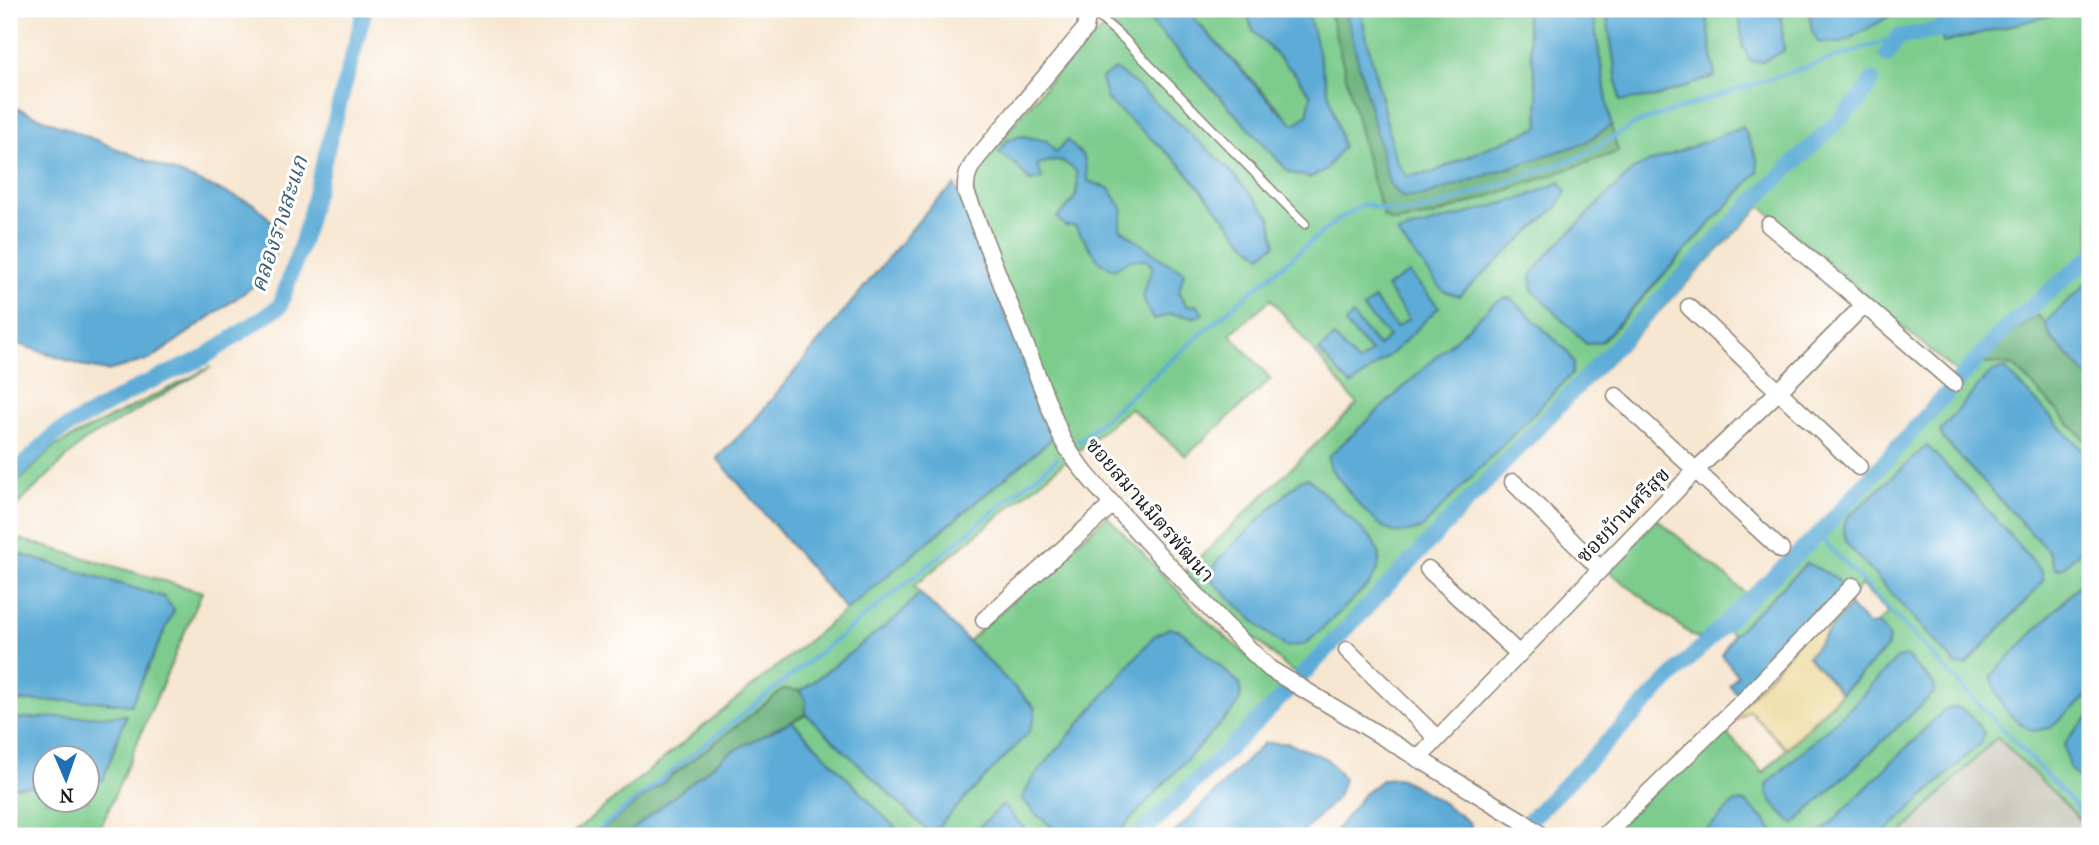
<svg xmlns="http://www.w3.org/2000/svg" width="2099" height="845" viewBox="0 0 2099 845" font-family="'IM FELL French Canon','Noto Serif Thai',serif">
  <style>
    .industrial { fill: #c6c5b8 }
    .green { fill: #7dcc8d; stroke: #4c7454; stroke-width: 2; fill-rule: evenodd }
    .forest { fill: #66b078; stroke: #41664a; stroke-width: 2 }
    .sand { fill: #eeda9e; stroke: #857b5d; stroke-width: 2 }
    .water { fill: #5dacd7; stroke: #3c647a; stroke-width: 2 }
    .lines { fill: none; stroke-linecap: round; stroke-linejoin: round }
    .stream { stroke: #5dacd7; stroke-width: 4.5 }
    .canal { stroke: #5dacd7; stroke-width: 16 }
    .service-casing { stroke: #8a8176; stroke-width: 11 }
    .minor-casing { stroke: #8a8176; stroke-width: 19 }
    .service { stroke: #fff; stroke-width: 8 }
    .minor { stroke: #fff; stroke-width: 16 }
    .labels { text-anchor: middle; dominant-baseline: central; stroke-width: 6; stroke-linejoin: round; paint-order: stroke }
    .street-label { font-size: 21px; fill: #1c1c1c; stroke: #fff }
    .water-label { font-size: 23px; font-style: italic; fill: #395d70; stroke: #fff }
  </style>
  <rect width="100%" height="100%" fill="#fff"/>
  <filter id="ink" filterUnits="userSpaceOnUse"><feTurbulence type="fractalNoise" baseFrequency=".0143" numOctaves="2"/><feDisplacementMap in="SourceGraphic" scale="14" xChannelSelector="R" yChannelSelector="G"/><feConvolveMatrix kernelMatrix="1 2 1 2 8 2 1 2 1" color-interpolation-filters="sRGB"/></filter>
  <filter id="wash" filterUnits="userSpaceOnUse"><feTurbulence type="fractalNoise" baseFrequency=".00686" numOctaves="4" result="noise"/><feDisplacementMap in="SourceGraphic" scale="28" xChannelSelector="R" yChannelSelector="G"/><feGaussianBlur stdDeviation="1.57" result="paint"/><feColorMatrix in="noise" values="0 0 0 0 0 0 0 0 0 0 0 0 0 0 0 0 0 1.4 0 .05"/><feComposite in="paint" operator="in"/></filter>
  <g filter="url(#wash)">
    <rect width="100%" height="100%" fill="#f7e6d0"/>
    <path class="industrial" d="M1997 736 2090 829V836H1899Z"/>
    <g class="green">
      <path d="M1124 9H1145L1144 11 1153 24 1289 172 1310 178 1318 55 1307 9H1329L1384 217 1618 152 1611 125 1592 9H1606L1620 101 1714 76 1706 9H1738L1742 25V48L1784 51 1780 9H1809L1812 31 1841 43 1902 9H1939L1943 43 2074 9H2090V280L2045 323 2038 315 1986 351 1985 364 2000 363 2015 367 2090 445V458L2004 368 1944 440 2050 553 2054 566H2065L2090 540V716L2070 736 2069 767 2090 791V829L1997 737 1899 836H1881L1982 742 1945 709 1818 836H1777L1763 818 1736 802 1700 836H1607L1722 728 1763 773 1887 648 1889 636 1877 623 1889 613 1861 585 1847 600 1807 563 1733 635 1719 624 1705 640 1693 636 1607 570 1657 519 1748 595 1965 380 1761 206 1310 673 1291 671 1183 574 1357 404 1271 299 1230 334 1271 379 1186 456 1130 408 914 586 920 593 897 617 801 691 784 689 594 836H569L846 610 1053 438 970 186 977 169 1056 73ZM1115 70 1135 84 1244 241 1179 163ZM1067 141 1084 157 1088 181 1110 189 1120 228 1164 261 1184 271 1179 291 1194 317 1170 314 1153 268 1147 260H1099L1075 226 1057 218C1074 199 1080 199 1076 171 1063 158 1055 160 1037 164L1030 181 1014 163 1056 153ZM1635 168 1758 172 1603 341 1586 344 1531 276 1549 253ZM1927 446 1977 498 2042 572 2043 580 2034 592 1966 665H1956Z"/>
      <path d="M1189 9H1245L1253 31 1295 74 1311 95 1307 117 1294 124 1196 21Z"/>
      <path d="M1360 9H1525L1538 98 1539 127 1484 149 1432 173 1406 176 1395 158Z"/>
      <path d="M211 367 83 442 9 513V491L55 446Z"/>
      <path d="M1107 516 1209 623 1291 693 1146 836H1115L1237 706 1023 799 1036 814 1063 836H1031L1003 805 970 836H903L792 721 806 714 931 833 1035 708 967 642Z"/>
      <path d="M9 536 202 592 97 836H9V787L45 785 46 800H88V782L103 780 126 716 9 719V701H96L131 705 164 597 9 551Z"/>
    </g>
    <g class="forest">
      <path d="M1329 9H1345L1389 182 1402 197 1423 196 1584 143 1611 125 1618 152 1432 216 1394 222 1384 217 1372 179Z"/>
      <path d="M2038 315 2045 323 2051 338 2090 379V445L2015 367 2000 363 1985 364 1986 351Z"/>
      <path d="M784 689 801 691 806 701V714L729 753 624 836H594Z"/>
    </g>
    <path class="sand" d="M1843 591 1850 606 1808 656 1841 693 1786 749 1749 710 1724 731 1722 729Z"/>
    <g class="water">
      <path d="M1145 9H1189L1196 21 1276 108 1294 124 1307 116 1311 95 1295 74 1253 31 1245 9H1307L1343 147 1325 170 1310 178 1289 172 1153 24 1144 11Z"/>
      <path d="M1345 9H1360L1395 158 1406 176 1432 173 1484 149 1539 127 1538 98 1525 9H1592L1611 125 1584 143 1423 196 1402 197 1389 183Z"/>
      <path d="M1606 9H1706L1715 76 1656 97 1620 101Z"/>
      <path d="M1738 9H1780L1784 51 1762 62 1750 61C1740 45 1742 27 1738 9Z"/>
      <path d="M1809 9H1902L1842 43 1818 42 1812 31Z"/>
      <path d="M1939 9H2074L1943 43Z"/>
      <path d="M1115 69 1135 84 1224 164 1270 216 1276 244 1261 255 1244 241 1179 163 1107 100 1101 79Z"/>
      <path d="M9 105 254 204 280 229 269 275 151 359 107 371 87 367 9 341Z"/>
      <path d="M1743 127 1757 159 1758 172 1602 341 1587 344 1533 291 1531 276 1549 253 1635 168Z"/>
      <path d="M1023 136 1047 141 1056 153 1067 140 1084 157 1088 181 1110 189 1123 210 1120 228 1164 261 1184 271 1179 291 1186 306 1197 305 1203 314 1194 317 1170 314 1153 320C1139 293 1141 294 1153 268L1147 260H1131L1113 269 1099 261 1075 226H1065L1057 218C1075 200 1080 198 1076 171 1063 158 1054 160 1037 164L1042 179 1030 181 1014 163 999 153 1007 140Z"/>
      <path d="M1560 182 1566 192 1557 207 1459 296 1443 291 1397 233 1526 197Z"/>
      <path d="M955 185 1053 438 846 610 717 458 753 422 930 207Z"/>
      <path d="M1409 273 1439 307 1399 347 1351 386 1319 351 1334 337 1358 363 1371 352 1345 324 1352 315 1378 346 1389 337 1363 309 1374 299 1396 327 1409 319 1386 287Z"/>
      <path d="M2090 280V379L2051 337 2045 323Z"/>
      <path d="M1504 298 1512 299 1567 351 1574 363 1572 374 1422 528C1413 531 1404 534 1394 532 1374 528 1344 485 1330 468L1328 457 1493 304Z"/>
      <path d="M2004 368 2090 458V540L2065 566 2057 569 2054 566 2050 553 1944 440 1940 431 1990 373Z"/>
      <path d="M1927 446 1977 498 2042 572 2043 580 2034 592 1966 665H1956L1846 543 1843 526 1849 516Z"/>
      <path d="M1308 478 1372 539 1380 555 1378 569 1369 584 1306 644 1286 647 1267 633 1212 581 1216 562 1300 480Z"/>
      <path d="M9 551 164 597 174 610 131 705 96 701H9Z"/>
      <path d="M1807 563 1836 578 1843 591 1740 696 1729 685 1738 675 1721 655 1733 635Z"/>
      <path d="M2090 574V694L2050 728 2032 731C2004 715 2001 706 1991 676Z"/>
      <path d="M920 593 1035 708V716L1029 732 931 834 806 714V701L801 691 897 617Z"/>
      <path d="M1850 606 1869 626 1877 623 1889 636 1887 648 1841 693 1808 656Z"/>
      <path d="M1169 628 1181 631 1240 684 1241 695 1237 706 1115 836H1064L1036 814 1022 799 1032 779 1154 636Z"/>
      <path d="M1906 656 1934 684 1935 692 1794 824C1783 813 1763 800 1768 783L1853 705 1896 659Z"/>
      <path d="M1956 707C1969 711 1976 721 1984 733L1982 742 1881 836H1818L1945 709Z"/>
      <path d="M126 715 103 780 88 782V758H46L45 785 9 787V719Z"/>
      <path d="M2090 716V791L2069 767 2064 746 2070 736Z"/>
      <path d="M792 721 903 836H624L729 753Z"/>
      <path d="M1264 743H1288L1326 758 1344 779 1338 797 1299 836H1171Z"/>
      <path d="M1398 778C1424 789 1448 806 1470 823L1473 836H1331L1364 794 1383 779Z"/>
      <path d="M1735 802H1745L1763 818 1777 836H1700Z"/>
      <path d="M1003 805 1031 836H970Z"/>
    </g>
    <g class="lines">
      <g class="stream">
        <path d="M1079 441 1224 314 1336 221 1364 204 1397 213 1427 210 1580 157 1639 122 1898 37"/>
        <path d="M1818 535 2090 821"/>
        <path d="M591 836 924 569 1057 459"/>
      </g>
      <g class="canal">
        <path d="M1887 55 1898 37 1961 26"/>
        <path d="M9 479 55 434 142 385 203 358 280 306 303 239 365 9"/>
        <path d="M1139 836 1272 707 1753 202 1858 102 1872 80"/>
        <path d="M1514 836 1746 602 1818 535 2004 330 2090 257"/>
      </g>
    </g>
  </g>
  <g filter="url(#ink)">
    <g class="lines">
      <g class="service-casing">
        <path id="service" d="M1090 9 1123 38 1305 224"/>
      </g>
      <g class="minor-casing">
        <g id="minor">
          <path d="M1086 9 1087 17 1085 29 978 157C969 168 965 177 966 192L1062 439C1081 473 1110 500 1136 530 1180 577 1223 625 1270 669L1522 821 1542 836"/>
          <path d="M1769 225 1845 288 1954 383"/>
          <path d="M1689 307 1859 467"/>
          <path d="M1616 396 1781 550"/>
          <path d="M1513 482 1600 569"/>
          <path d="M1428 569 1518 653"/>
          <path d="M984 620 1113 504"/>
          <path d="M1347 650 1437 738"/>
          <path d="M1418 759 1695 471 1778 392 1864 305"/>
          <path d="M1604 836 1746 698 1853 586"/>
        </g>
      </g>
      <use href="#service" class="service"/>
      <use href="#minor" class="minor"/>
    </g>
  </g>
  <g class="labels">
    <g class="street-label">
      <text transform="translate(1150 510) rotate(49)">ซอยสมานมิตรพัฒนา</text>
      <text transform="translate(1623 515) rotate(-46)">ซอยบ้านศรีสุข</text>
    </g>
    <g class="water-label">
      <text transform="translate(279 224) rotate(-72)">คลองรางสะแก</text>
    </g>
  </g>
  <rect width="2099" height="845" fill="none" stroke="#fff" stroke-width="35"/>
  <g transform="translate(66 779) rotate(178)"><circle r="33" fill="#ffffff" stroke="#a4a4a4" stroke-width="2"/>
  <path d="M0-5L12 26L0 18L-12 26Z" fill="#1f6fb2"/>
  <text y="-10" font-size="19" font-weight="bold" text-anchor="middle" fill="#1c1c1c">N</text>
  </g>
</svg>
